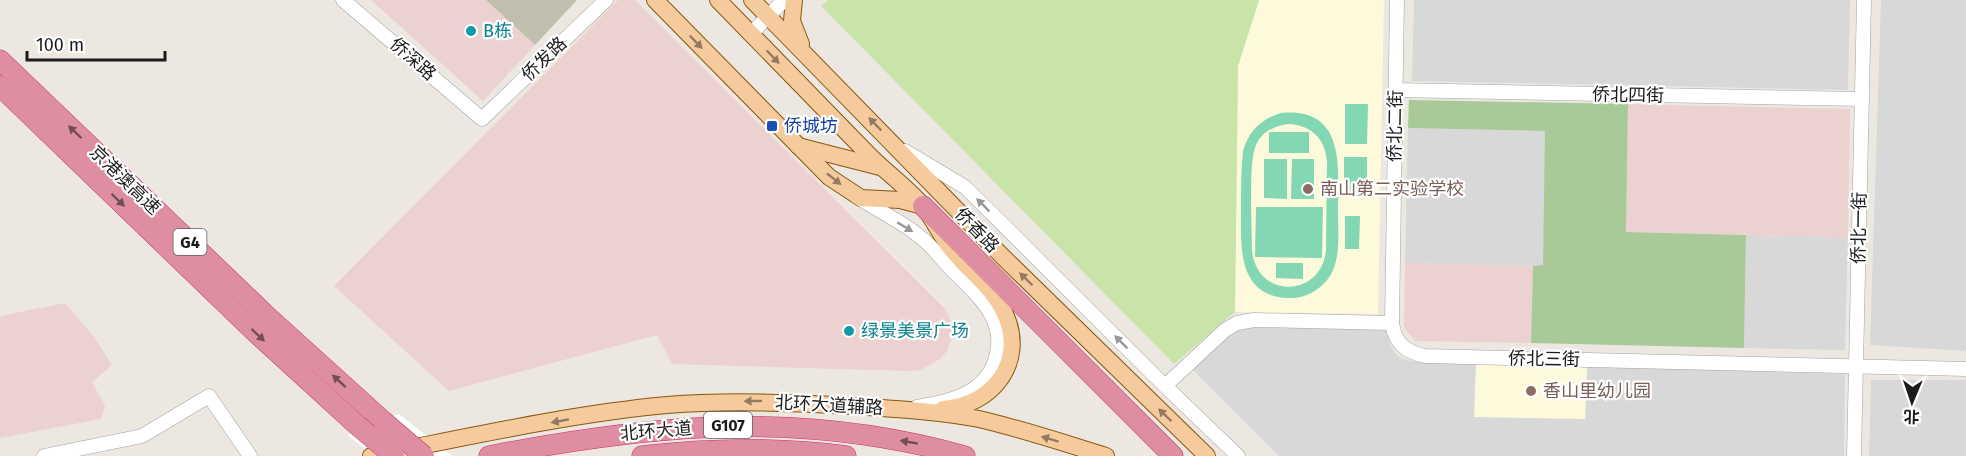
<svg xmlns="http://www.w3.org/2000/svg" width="1966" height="456" viewBox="0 0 1966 456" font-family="'Fira Sans','Noto Sans SC',sans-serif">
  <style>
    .residential { fill: #d9d8d8 }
    .commercial { fill: #ecd1d1 }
    .education { fill: #fcfada }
    .construction { fill: #c0bfad }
    .grass { fill: #c9e4a9 }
    .forest { fill: #a9c998 }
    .pitch { fill: #83d7b2; fill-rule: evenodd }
    .pier { fill: #fff }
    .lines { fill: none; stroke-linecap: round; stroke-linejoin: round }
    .minor-casing { stroke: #a2a2a2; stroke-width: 15 }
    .major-casing { stroke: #88570a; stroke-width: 18 }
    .highway-casing { stroke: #c92f6c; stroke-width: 21 }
    .minor { stroke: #fff; stroke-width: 14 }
    .major { stroke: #f5ca9d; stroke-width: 16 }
    .highway { stroke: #df8da1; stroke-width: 20 }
    .highway-bridge-casing { stroke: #c92f6c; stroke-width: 21; stroke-linecap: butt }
    .highway-bridge { stroke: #df8da1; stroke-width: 20 }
    .oneway { fill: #937b62 }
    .oneway2 { fill: #734e57 }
    .oneway3 { fill: #989898 }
    .culture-dot { fill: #0f9aa8; stroke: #fff; stroke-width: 2 }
    .transit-dot { fill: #1a4fb4; stroke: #fff; stroke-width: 2 }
    .education-dot { fill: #8d6e63; stroke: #fff; stroke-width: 2 }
    .labels { text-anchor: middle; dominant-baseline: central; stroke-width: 4.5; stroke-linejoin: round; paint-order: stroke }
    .shield { fill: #fff; stroke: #5f5f5f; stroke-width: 1.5 }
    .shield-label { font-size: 16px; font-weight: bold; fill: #1b1b1b }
    .culture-label { font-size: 18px; fill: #0d838f; stroke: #fff; text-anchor: start }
    .street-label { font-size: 18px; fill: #1b1b1b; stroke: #fff }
    .transit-label { font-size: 18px; fill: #164399; stroke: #fff; text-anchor: start }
    .education-label { font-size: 18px; fill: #785e54; stroke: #fff; text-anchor: start }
  </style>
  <rect width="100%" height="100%" fill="#ece8e1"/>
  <g class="residential">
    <path d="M1414 0H1850L1848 90 1412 81Z"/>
    <path d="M1881 0H1966V351L1870 345Z"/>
    <path d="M1408 128 1546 131 1543 266 1405 263Z"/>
    <path d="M1746 235 1848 237 1845 350 1744 348Z"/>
    <path d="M1246 326 1388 329 1390 344 1394 352 1401 358 1410 361 1476 362 1585 419 1587 366 1845 374 1844 456H1279L1191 368 1229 334Z"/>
    <path d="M1871 380H1966V456H1869Z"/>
  </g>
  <g class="commercial">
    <path d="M371 0H486L535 45 483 101Z"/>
    <path d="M618 0H635L945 309 950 319 952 329 951 340 947 351 940 359 921 370 910 371 672 364 657 335 449 391 334 286Z"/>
    <path d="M1628 104 1850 109 1848 237 1626 232Z"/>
    <path d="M1405 263 1533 266 1531 343 1416 341 1404 328Z"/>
    <path d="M65 303 92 334 112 365 92 382 105 406 101 419 0 438V316Z"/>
  </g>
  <g class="education">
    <path d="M1259 0H1384L1378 314 1235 312 1238 66Z"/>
    <path d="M1476 362 1587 366 1585 419 1474 417Z"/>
  </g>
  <path class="construction" d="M486 0H577L535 45Z"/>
  <path class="grass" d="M828 0H1259L1238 66 1235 312 1174 364 821 6Z"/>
  <path class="forest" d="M1409 100 1628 104 1626 232 1746 235 1744 348 1531 343 1533 266 1543 265 1545 131 1408 128Z"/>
  <g class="pitch">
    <path d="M1345 104H1368L1367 144H1345Z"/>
    <path d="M1281 113C1347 107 1338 169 1338 213 1338 233 1341 258 1330 276 1321 290 1305 299 1288 298 1237 296 1241 246 1241 210 1241 190 1241 170 1243 151 1249 131 1261 119 1281 113ZM1290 124C1312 126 1325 139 1327 161L1326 250C1321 299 1256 299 1252 250 1252 227 1248 163 1256 145 1262 131 1276 125 1290 124Z"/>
    <rect x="1269" y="132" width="40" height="21"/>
    <rect x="1344" y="157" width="23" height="40"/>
    <path d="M1264 159H1287V199L1264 198Z"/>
    <path d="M1292 159H1314V199H1291Z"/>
    <path d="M1256 207H1323L1322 258 1255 257Z"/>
    <path d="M1345 216H1360L1359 249H1345Z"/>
    <path d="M1276 263H1303V279L1276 278Z"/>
  </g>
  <path class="pier" d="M399 414 452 456H374L347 435Z"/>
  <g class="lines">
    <g class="minor-casing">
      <g id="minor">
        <path d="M343 0 482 119 606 0"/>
        <path d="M1397 0 1392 323C1395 343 1405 352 1425 356L1966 369"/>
        <path d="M751 34 784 0"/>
        <path d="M1395 90 1862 99"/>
        <path d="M905 151 965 187 1165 386 1238 456"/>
        <path d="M857 197C877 210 901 221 919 236 931 245 941 258 951 269 977 295 1009 320 995 361 983 395 948 402 917 407"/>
        <path d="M1165 386 1225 330 1237 323 1254 320 1392 323"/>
        <path d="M44 456 142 436 209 396 250 456"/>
        <path d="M1854 456 1864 0"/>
      </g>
    </g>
    <g class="major-casing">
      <g id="major">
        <path d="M655 0 829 177 861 198 900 200 919 205"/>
        <path d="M718 0C769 52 819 104 870 156 887 173 908 188 923 206 934 220 941 237 953 251 970 272 994 288 1005 314 1027 362 992 406 943 409"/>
        <path d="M752 0 1003 257 1207 456"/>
        <path d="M794 0 792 21 801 44"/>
        <path d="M798 146 880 167"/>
        <path d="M371 456C468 437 569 414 667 405 729 400 790 403 853 406 895 409 937 411 979 419 1022 429 1064 443 1106 456"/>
      </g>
    </g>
    <g class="highway-casing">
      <g id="highway">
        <path d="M0 60 268 317 383 421"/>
        <path d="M0 86 253 330 357 425"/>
        <path d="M923 206 1173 456"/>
        <path d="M489 456C653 424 802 410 965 456"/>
        <path d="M642 456C710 448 778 447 846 456"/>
      </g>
    </g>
    <use href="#minor" class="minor"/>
    <use href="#major" class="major"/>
    <use href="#highway" class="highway"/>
    <g class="highway-bridge-casing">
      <g id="highway-bridge">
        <path d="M383 421 424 456"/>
        <path d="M357 425 394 456"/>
      </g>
    </g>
    <use href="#highway-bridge" class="highway-bridge"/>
  </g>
  <defs><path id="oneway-solid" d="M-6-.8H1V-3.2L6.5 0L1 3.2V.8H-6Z" transform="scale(1.5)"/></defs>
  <g class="oneway">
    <use href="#oneway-solid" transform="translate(696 42) rotate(46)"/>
    <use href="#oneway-solid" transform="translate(773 57) rotate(46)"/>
    <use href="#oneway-solid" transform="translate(875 124) rotate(-134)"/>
    <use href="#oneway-solid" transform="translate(834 179) rotate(38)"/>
    <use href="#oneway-solid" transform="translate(1026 279) rotate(-136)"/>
    <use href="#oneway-solid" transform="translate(753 401) rotate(179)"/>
    <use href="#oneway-solid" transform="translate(1165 415) rotate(-136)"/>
    <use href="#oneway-solid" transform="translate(560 421) rotate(170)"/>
    <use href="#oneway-solid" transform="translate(1050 439) rotate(-163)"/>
  </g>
  <g class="oneway2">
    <use href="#oneway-solid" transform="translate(75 132) rotate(-136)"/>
    <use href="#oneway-solid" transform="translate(118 200) rotate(44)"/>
    <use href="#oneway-solid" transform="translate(258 335) rotate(43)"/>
    <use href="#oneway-solid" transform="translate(339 381) rotate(-138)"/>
    <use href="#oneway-solid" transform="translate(909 442) rotate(-170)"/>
  </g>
  <g class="oneway3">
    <use href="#oneway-solid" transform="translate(983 205) rotate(-135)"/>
    <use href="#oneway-solid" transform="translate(905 227) rotate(31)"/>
    <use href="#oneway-solid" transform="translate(1121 342) rotate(-135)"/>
  </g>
  <g class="culture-dot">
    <circle cx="471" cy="31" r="6"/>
    <circle cx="849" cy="331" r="6"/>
  </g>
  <rect class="transit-dot" x="766" y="120" width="12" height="12" rx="3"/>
  <g class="education-dot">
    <circle cx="1308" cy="189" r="6"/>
    <circle cx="1531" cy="391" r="6"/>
  </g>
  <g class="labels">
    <g class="shield">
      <rect x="173.5" y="229" width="33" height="26" rx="4.5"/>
      <rect x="704" y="412" width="48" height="26" rx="4.5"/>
    </g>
    <g class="shield-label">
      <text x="190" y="242">G4</text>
      <text x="728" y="425">G107</text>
    </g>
    <g class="culture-label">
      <text x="483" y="31">B栋</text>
      <text x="861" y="331">绿景美景广场</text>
    </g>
    <g class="street-label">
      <text transform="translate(413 59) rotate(41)">侨深路</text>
      <text transform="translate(544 59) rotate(-44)">侨发路</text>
      <text transform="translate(1628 95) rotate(1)">侨北四街</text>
      <text transform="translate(1395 126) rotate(-89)">侨北二街</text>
      <text transform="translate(125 180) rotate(44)">京港澳高速</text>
      <text transform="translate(1859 228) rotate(-89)">侨北一街</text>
      <text transform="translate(977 230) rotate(46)">侨香路</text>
      <text transform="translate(1544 359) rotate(1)">侨北三街</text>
      <text transform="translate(829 405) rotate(3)">北环大道辅路</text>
      <text transform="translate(656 431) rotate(-5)">北环大道</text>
    </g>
    <g class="transit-label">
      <text x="784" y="126">侨城坊</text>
    </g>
    <g class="education-label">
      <text x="1320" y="189">南山第二实验学校</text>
      <text x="1543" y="391">香山里幼儿园</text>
    </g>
  </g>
  <g transform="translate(1912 402) rotate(182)" stroke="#ffffff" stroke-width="4.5" paint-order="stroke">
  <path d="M0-4.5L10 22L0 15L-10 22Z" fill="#1b1b1b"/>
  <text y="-9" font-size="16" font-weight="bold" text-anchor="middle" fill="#1b1b1b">北</text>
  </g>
  <path d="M27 51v9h138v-9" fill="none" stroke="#1b1b1b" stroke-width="3"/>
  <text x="36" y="51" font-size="18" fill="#1b1b1b" stroke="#ffffff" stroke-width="4.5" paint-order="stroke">100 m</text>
</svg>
